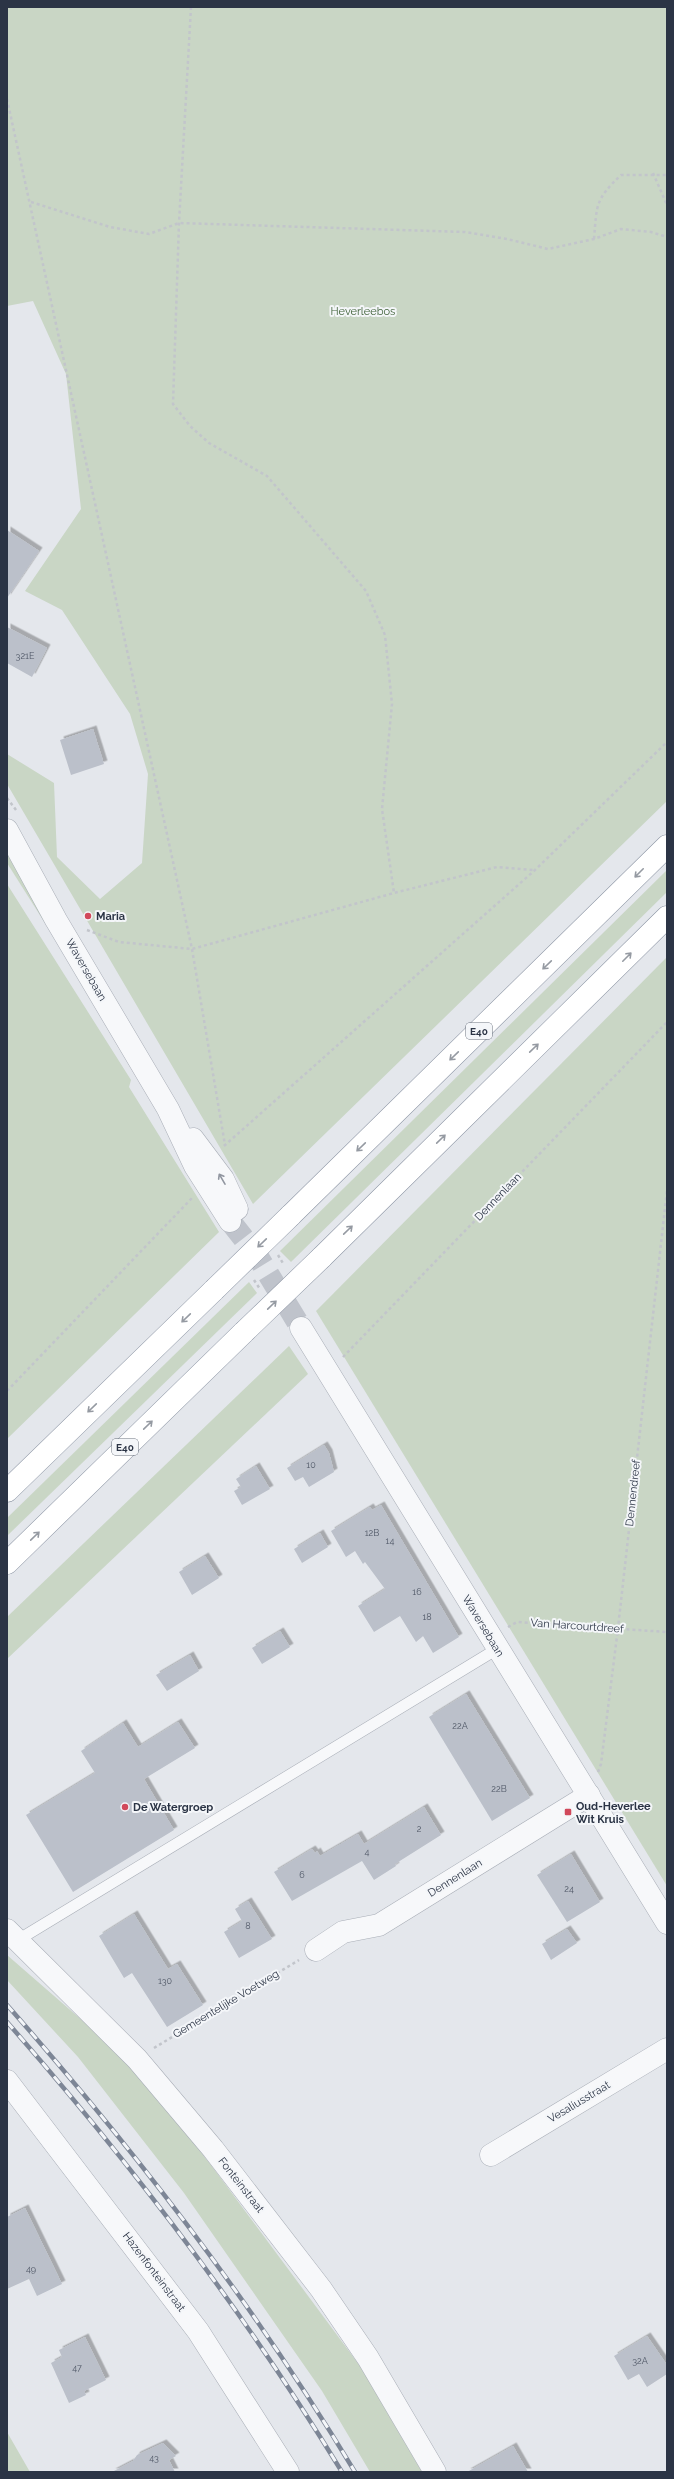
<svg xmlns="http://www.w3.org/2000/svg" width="674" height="2479" viewBox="0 0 674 2479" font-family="Raleway,sans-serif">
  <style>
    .green { fill: #c9d6c5 }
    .building { fill: #bbc0ca; filter: url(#shadow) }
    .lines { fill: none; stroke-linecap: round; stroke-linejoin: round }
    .tertiary-tunnel { stroke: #bfc3cb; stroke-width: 22; stroke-dasharray: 22 11; stroke-linecap: butt }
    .service-casing { stroke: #a9aeb7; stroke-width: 12 }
    .minor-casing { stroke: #a9aeb7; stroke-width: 23 }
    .tertiary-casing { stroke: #a9aeb7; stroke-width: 23 }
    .motorway-casing { stroke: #8b94a3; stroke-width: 23 }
    .path { stroke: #c2c5cb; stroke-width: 2.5; stroke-dasharray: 3 3; stroke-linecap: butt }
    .service { stroke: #f7f8fa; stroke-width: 11 }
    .minor { stroke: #f7f8fa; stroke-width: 22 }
    .tertiary { stroke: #f7f8fa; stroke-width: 22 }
    .motorway { stroke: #fff; stroke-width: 22 }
    .rail-casing { stroke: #7d8696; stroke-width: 4.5 }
    .rail { stroke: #f4f6f9; stroke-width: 3; stroke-dasharray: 9; stroke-linecap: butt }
    .motorway-bridge-casing { stroke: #8b94a3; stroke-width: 23; stroke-linecap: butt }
    .motorway-bridge { stroke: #fff; stroke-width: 22 }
    .oneway { stroke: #959aa2 }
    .oneway2 { stroke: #9196a0 }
    .poi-dot { fill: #d1495b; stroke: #f4f6f9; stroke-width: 1.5 }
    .labels { text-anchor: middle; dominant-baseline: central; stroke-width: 4; stroke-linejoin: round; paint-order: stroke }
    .number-label { font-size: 9px; fill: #4f5766 }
    .shield { fill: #f4f6f9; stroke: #676e7b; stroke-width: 1 }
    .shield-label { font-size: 10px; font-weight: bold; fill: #2b3445 }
    .park-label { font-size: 11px; fill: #3f6138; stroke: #f4f6f9 }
    .poi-label { font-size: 11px; font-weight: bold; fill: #2b3445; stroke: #f4f6f9; text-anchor: start }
    .street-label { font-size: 11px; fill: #2b3445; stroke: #f4f6f9 }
  </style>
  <defs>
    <filter id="shadow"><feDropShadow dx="3.5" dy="-3.5" stdDeviation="0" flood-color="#0004"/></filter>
  </defs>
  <rect width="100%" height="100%" fill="#e4e7ec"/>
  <g class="green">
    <path d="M7 7H667V801L253 1204 7 784V754L54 783 57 857 100 899 142 863 148 774 130 714 62 610 25 591 81 509 66 374 33 301 7 306Z"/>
    <path d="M7 844 67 958 7 863Z"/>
    <path d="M667 870V892L291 1262 280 1251Z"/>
    <path d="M7 884 131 1080 129 1087 219 1232 7 1439Z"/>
    <path d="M667 957V1886L316 1311Z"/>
    <path d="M249 1282 257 1293 7 1536V1518Z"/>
    <path d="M289 1346 308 1374 7 1659V1617Z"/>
    <path d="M7 1955 130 2062 211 2165 360 2366 422 2472H370L322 2391 184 2193 78 2057 7 1980Z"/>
    <path d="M7 2432 30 2472H7Z"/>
  </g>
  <g class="building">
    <path d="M7 530 39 551 7 598Z"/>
    <path d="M7 627 47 648 32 677 7 663Z"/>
    <path d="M93 729 104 764 71 775 60 740Z"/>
    <path d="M324 1445 329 1453 334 1472 309 1487 303 1477 295 1481 287 1468Z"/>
    <path d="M256 1466 270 1489 242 1505 234 1491 241 1487 236 1479Z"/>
    <path d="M381 1505 459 1637 433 1653 423 1636 416 1642 400 1616 374 1632 358 1606 385 1589 365 1562 363 1564 355 1551 346 1557 331 1531 370 1507 372 1510Z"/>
    <path d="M320 1533 328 1547 302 1563 294 1549Z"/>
    <path d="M205 1556 219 1578 192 1595 179 1572Z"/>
    <path d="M280 1631 290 1647 262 1664 252 1648Z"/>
    <path d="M190 1655 199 1671 167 1691 156 1675Z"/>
    <path d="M466 1694 530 1798 492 1821 429 1717Z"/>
    <path d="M178 1722 195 1748 144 1779 174 1830 73 1892 26 1815 95 1773 81 1751 123 1723 138 1747Z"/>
    <path d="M424 1807 441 1835 395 1864 396 1866 374 1880 362 1861 292 1901 274 1872 312 1849 315 1853 317 1851 320 1856 358 1834 364 1844Z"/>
    <path d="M571 1854 600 1902 567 1922 537 1875Z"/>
    <path d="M248 1901 272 1939 239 1958 224 1932 242 1921 235 1909Z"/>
    <path d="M134 1914 168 1969 177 1964 203 2005 167 2027 132 1973 124 1978 99 1936Z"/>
    <path d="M567 1929 577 1943 551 1960 542 1944Z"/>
    <path d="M25 2208 62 2284 37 2296 29 2279 7 2289V2217Z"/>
    <path d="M647 2336 667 2365V2374L647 2387 639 2374 628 2380 614 2356Z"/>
    <path d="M85 2337 106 2380 84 2391 86 2395 69 2403 51 2363 62 2357 59 2350Z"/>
    <path d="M163 2443 176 2456 169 2460 175 2472H112L133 2461 137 2455Z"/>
    <path d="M513 2446 528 2472H467Z"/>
  </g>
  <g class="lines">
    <path class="tertiary-tunnel" d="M230 1221 258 1257 301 1328"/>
    <g class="service-casing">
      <path id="service" d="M18 1940 497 1649"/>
    </g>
    <g class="minor-casing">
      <g id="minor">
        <path d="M7 1930 137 2059 213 2149 321 2289 368 2358 435 2472"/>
        <path d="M316 1950 343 1932 379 1925 589 1795"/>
        <path d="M7 2081 198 2331 288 2472"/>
        <path d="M491 2155 667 2049"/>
      </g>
    </g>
    <g class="tertiary-casing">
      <g id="tertiary">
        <path d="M7 830 56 920 168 1109 195 1166 230 1221"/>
        <path d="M193 1139 223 1179 237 1209"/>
        <path d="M301 1328 667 1923"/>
      </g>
    </g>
    <g class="motorway-casing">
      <g id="motorway">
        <path d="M290 1216 667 846"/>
        <path d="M321 1258 667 917"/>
        <path d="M7 1491 214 1290"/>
        <path d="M7 1563 244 1332"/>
      </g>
    </g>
    <g class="path">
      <path d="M191 7 179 223 173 404 190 426 209 443 267 476 366 591 385 635 392 704 382 809 394 893"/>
      <path d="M7 99 192 949 225 1145"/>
      <path d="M653 173 667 205"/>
      <path d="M31 202 110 227 149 234 179 223 465 232 507 239 548 249 594 239 621 229 651 232 667 237"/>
      <path d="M594 239C597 204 595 200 621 175H667"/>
      <path d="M7 798 16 810"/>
      <path d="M87 930 119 942 192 949 394 893 497 867 534 870"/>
      <path d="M224 1146 535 870 667 742"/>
      <path d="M278 1255 284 1265"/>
      <path d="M254 1280 260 1289"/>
      <path d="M343 1357 667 1022"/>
      <path d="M7 1391 192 1198"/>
      <path d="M508 1627 517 1622 667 1632"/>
      <path d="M598 1772 601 1764 618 1628 667 1190"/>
      <path d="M154 2048 299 1960"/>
    </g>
    <use href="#service" class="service"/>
    <use href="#minor" class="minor"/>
    <use href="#tertiary" class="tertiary"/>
    <use href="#motorway" class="motorway"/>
    <g class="rail-casing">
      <g id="rail">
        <path d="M7 2005C135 2150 255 2306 355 2472"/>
        <path d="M7 2022C130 2162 245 2313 342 2472"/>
      </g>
    </g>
    <use href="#rail" class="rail"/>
    <g class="motorway-bridge-casing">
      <g id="motorway-bridge">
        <path d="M214 1290 290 1216"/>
        <path d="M244 1332 321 1258"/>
      </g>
    </g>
    <use href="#motorway-bridge" class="motorway-bridge"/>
  </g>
  <defs><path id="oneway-shaft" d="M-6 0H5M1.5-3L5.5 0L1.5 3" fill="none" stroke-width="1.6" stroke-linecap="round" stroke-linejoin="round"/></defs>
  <g class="oneway">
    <use href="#oneway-shaft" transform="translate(639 873) rotate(135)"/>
    <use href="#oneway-shaft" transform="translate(627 957) rotate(-45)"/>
    <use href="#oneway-shaft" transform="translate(547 965) rotate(136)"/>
    <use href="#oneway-shaft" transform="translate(534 1048) rotate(-44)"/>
    <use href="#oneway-shaft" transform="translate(454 1056) rotate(136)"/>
    <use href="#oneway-shaft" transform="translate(441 1139) rotate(-44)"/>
    <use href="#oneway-shaft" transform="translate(361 1147) rotate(136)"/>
    <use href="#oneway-shaft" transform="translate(348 1230) rotate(-44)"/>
    <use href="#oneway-shaft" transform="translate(262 1243) rotate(136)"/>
    <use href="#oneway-shaft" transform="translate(272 1305) rotate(-44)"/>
    <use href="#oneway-shaft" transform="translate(186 1318) rotate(136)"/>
    <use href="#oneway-shaft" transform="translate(92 1408) rotate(136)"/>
    <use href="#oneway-shaft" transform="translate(148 1425) rotate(-44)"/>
    <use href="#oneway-shaft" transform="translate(35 1536) rotate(-44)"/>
  </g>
  <use class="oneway2" href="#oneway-shaft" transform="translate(222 1179) rotate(-120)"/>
  <g class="poi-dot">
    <circle cx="88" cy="916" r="4"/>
    <circle cx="125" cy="1807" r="4"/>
    <rect x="564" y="1808" width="8" height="8" rx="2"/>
  </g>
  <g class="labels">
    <g class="number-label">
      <text x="25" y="656">321E</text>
      <text x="311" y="1465">10</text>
      <text x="372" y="1533">12B</text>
      <text x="390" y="1541">14</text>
      <text x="417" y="1592">16</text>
      <text x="427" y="1617">18</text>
      <text x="460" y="1726">22A</text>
      <text x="499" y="1789">22B</text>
      <text x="419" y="1829">2</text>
      <text x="367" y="1852">4</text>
      <text x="302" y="1875">6</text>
      <text x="569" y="1889">24</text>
      <text x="248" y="1926">8</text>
      <text x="165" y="1981">130</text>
      <text x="31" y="2269">49</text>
      <text x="640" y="2361">32A</text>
      <text x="77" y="2368">47</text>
      <text x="154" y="2458">43</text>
    </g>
    <g class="shield">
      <rect x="466" y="1023" width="26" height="16" rx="3"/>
      <rect x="112" y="1439" width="26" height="16" rx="3"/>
    </g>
    <g class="shield-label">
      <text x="479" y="1031">E40</text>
      <text x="125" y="1447">E40</text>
    </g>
    <g class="park-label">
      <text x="363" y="311">Heverleebos</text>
    </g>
    <g class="poi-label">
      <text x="96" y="916">Maria</text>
      <text x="576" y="1806">Oud-Heverlee<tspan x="576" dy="13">Wit Kruis</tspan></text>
      <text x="133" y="1807">De Watergroep</text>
    </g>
    <g class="street-label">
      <text transform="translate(86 970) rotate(60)">Waversebaan</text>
      <text transform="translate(498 1197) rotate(-46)">Dennenlaan</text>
      <text transform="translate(633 1493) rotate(-84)">Dennendreef</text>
      <text transform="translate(483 1626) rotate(59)">Waversebaan</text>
      <text transform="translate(577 1626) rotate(4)">Van Harcourtdreef</text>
      <text transform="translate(455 1878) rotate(-32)">Dennenlaan</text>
      <text transform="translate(226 2004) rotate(-31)">Gemeentelijke Voetweg</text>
      <text transform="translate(579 2102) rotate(-31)">Vesaliusstraat</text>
      <text transform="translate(241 2185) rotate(52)">Fonteinstraat</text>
      <text transform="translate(154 2272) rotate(53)">Hazenfonteinstraat</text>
    </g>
  </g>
  <rect width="674" height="2479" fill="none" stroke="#2b3445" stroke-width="16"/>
</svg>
